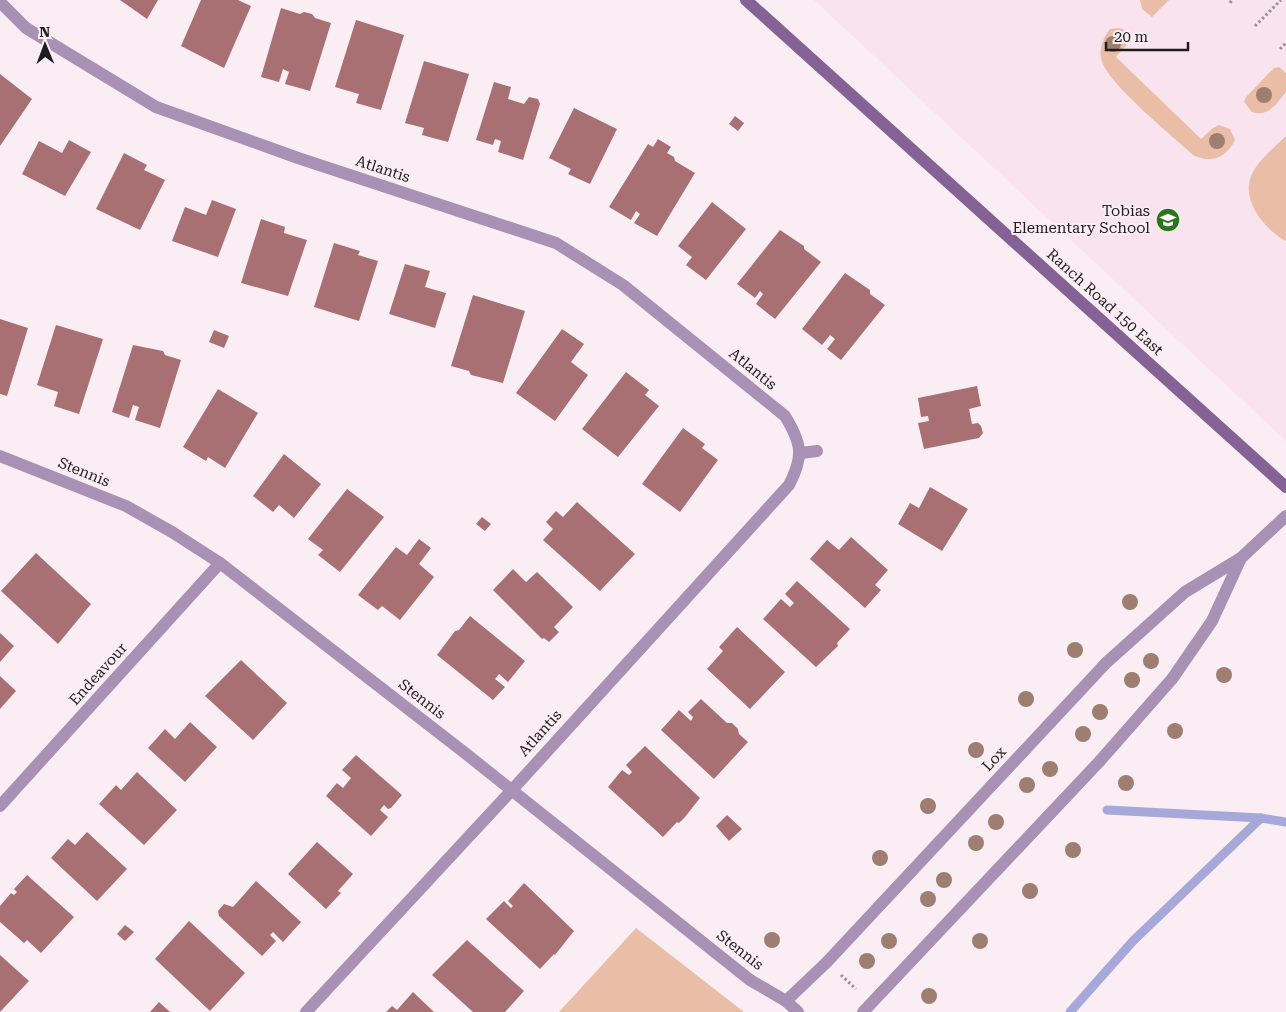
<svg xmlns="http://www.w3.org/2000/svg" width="1286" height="1012" viewBox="0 0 1286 1012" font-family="'Roboto Serif',serif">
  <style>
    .built { fill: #f8e3ee }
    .green { fill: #eabda7 }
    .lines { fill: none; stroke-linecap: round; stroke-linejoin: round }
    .stream { stroke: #a5a8d9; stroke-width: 9 }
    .building { fill: #a87073 }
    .path { stroke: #9a9196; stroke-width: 3; stroke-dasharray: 2.5 2.5; stroke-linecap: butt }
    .street { stroke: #a891b5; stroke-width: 12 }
    .secondary { stroke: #846296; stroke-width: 12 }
    .tree { fill: #9d7e71 }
    .labels { text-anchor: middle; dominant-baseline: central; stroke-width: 4; stroke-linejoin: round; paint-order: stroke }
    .street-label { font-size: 15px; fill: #201b1e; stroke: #faeef4 }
    .poi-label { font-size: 15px; fill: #201b1e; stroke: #faeef4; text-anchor: end }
  </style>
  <rect width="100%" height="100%" fill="#faeef4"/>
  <path class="built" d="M814 0H1286V441Z"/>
  <g class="green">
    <path d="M1140 0H1169L1152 17 1142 9Z"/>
    <path d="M1117 28 1123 29 1128 34 1129 42 1116 57 1201 139 1213 128 1219 125 1230 129 1235 140C1226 158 1211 164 1193 155 1173 136 1105 82 1101 58 1099 47 1104 37 1110 29Z"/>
    <path d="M1279 67 1286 73V92C1277 103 1268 118 1252 112L1244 102 1246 97 1274 68Z"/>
    <path d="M1286 136V241C1264 229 1240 200 1252 174 1259 159 1275 147 1286 136Z"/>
    <path d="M636 928 744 1012H559Z"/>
  </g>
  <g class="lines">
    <g class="stream">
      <path d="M1107 810 1261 818 1286 822"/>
      <path d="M1070 1012 1133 941 1261 818"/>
    </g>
  </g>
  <g class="building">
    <path d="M120 0H158L147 19Z"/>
    <path d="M201 0H238L251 6 224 68 181 46Z"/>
    <path d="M281 8 300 14 304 12 312 14 315 18 331 23 310 91 285 84 289 72 283 69 279 82 261 77Z"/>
    <path d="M356 20 404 35 381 110 356 103 359 94 335 87Z"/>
    <path d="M424 61 469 74 448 142 422 135 424 128 405 123Z"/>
    <path d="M0 74 32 99 0 146Z"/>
    <path d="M494 82 511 87 508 99 524 104 529 97 538 99 540 104 523 160 498 152 501 141 495 139 493 145 476 140Z"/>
    <path d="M574 108 617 129 590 184 568 174 571 169 549 158Z"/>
    <path d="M735 116 744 123 738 131 729 124Z"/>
    <path d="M658 139 671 147 667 153 674 157 675 161 695 173 657 236 634 223 640 214 636 211 631 220 609 207 648 144 653 147Z"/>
    <path d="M69 140 91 152 65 196 22 174 39 141 62 153Z"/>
    <path d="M124 153 147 165 144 170 165 180 140 230 96 209Z"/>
    <path d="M212 200 236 209 218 257 172 241 185 207 206 215Z"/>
    <path d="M712 202 746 229 706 280 686 265 692 257 678 246Z"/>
    <path d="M261 219 285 227 284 233 307 240 288 296 241 283Z"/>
    <path d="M780 230 804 246V249L821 262 775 319 756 304 763 294 760 291 755 298 737 284Z"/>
    <path d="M334 243 360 251 358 255 378 261 359 321 314 307Z"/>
    <path d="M405 264 430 271 425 287 446 293 435 328 389 314Z"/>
    <path d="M845 273 870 290V294L885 305 841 360 827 349 835 339 830 335 822 345 802 329Z"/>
    <path d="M473 295 525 311 503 383 471 375 469 371 451 366Z"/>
    <path d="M0 319 28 328 7 396 0 394Z"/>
    <path d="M56 325 103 339 79 414 54 406 58 392 37 385Z"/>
    <path d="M562 329 584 344 571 362 588 375 555 421 516 393Z"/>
    <path d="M214 330 229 336 224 348 209 342Z"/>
    <path d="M133 345 163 351 165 355 181 360 160 428 135 420 139 407 133 405 129 418 112 412Z"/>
    <path d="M626 372 649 390 645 395 659 406 618 457 582 429Z"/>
    <path d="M977 386 981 406 969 409 972 424 978 423 981 426 983 433 979 438 924 449 918 423 929 421 928 416 921 417 918 398Z"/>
    <path d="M218 389 258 413 225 468 208 457 206 461 183 447Z"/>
    <path d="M683 428 705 444 702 448 718 460 680 512 642 484Z"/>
    <path d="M284 454 321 484 294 518 279 505 273 512 253 496Z"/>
    <path d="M930 487 968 509 942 551 898 524 910 503 919 508Z"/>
    <path d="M347 489 384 517 340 572 318 555 323 550 308 539Z"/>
    <path d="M577 502 635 554 600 591 543 540 553 529 546 522 556 511 563 517Z"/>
    <path d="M482 517 491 524 485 531 476 524Z"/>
    <path d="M851 537 888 570 875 585 881 590 865 608 810 559 827 540 839 550Z"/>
    <path d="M419 539 431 548 419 564 434 577 400 620 382 606 378 610 358 595 396 547 407 555Z"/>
    <path d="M36 553 91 604 58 644 1 591Z"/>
    <path d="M513 569 526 582 537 572 573 607 554 627 559 632 549 642 544 638 542 639 493 590Z"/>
    <path d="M797 581 850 629 837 643 838 646 816 667 763 619 781 599 790 607 794 603 785 594Z"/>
    <path d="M470 616 525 661 508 682 499 674 495 679 505 687 493 700 437 655 455 631 459 630Z"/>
    <path d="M737 627 785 672 750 709 707 669 723 651 719 647Z"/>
    <path d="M0 633 14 646 0 662Z"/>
    <path d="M241 660 287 703 253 740 205 696Z"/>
    <path d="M0 676 16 691 0 709Z"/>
    <path d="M701 699 727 723H732L738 729 739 734 748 742 714 779 661 730 679 710 691 721 693 717 688 712Z"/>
    <path d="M190 722 217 747 185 782 148 748 165 729 175 739Z"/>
    <path d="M645 746 700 798 685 817 679 823 677 822 663 837 608 787 622 770 629 775 632 772 626 765Z"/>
    <path d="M356 755 402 795 391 808 388 809 384 805 380 810 388 817 371 836 326 796 337 783 343 788 351 778 342 770Z"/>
    <path d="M137 772 177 810 144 845 99 804 116 785 121 790Z"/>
    <path d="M727 815 742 829 729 841 716 826Z"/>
    <path d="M87 832 127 869 97 901 51 858 68 839 75 845Z"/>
    <path d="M317 842 353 874 338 891 341 893 326 909 288 874Z"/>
    <path d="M27 875 74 917 41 953 27 940 24 943 0 922V906L11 893 14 895 17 892 14 889Z"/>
    <path d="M256 881 301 922 283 942 273 932 270 935 276 941 262 956 219 916 218 911 224 904 233 907Z"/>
    <path d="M524 883 574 931 555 955 554 954 540 969 486 919 504 901 511 908 513 906 508 901Z"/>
    <path d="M189 921 245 973 210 1011 155 959Z"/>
    <path d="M125 925 134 932 125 941 117 934Z"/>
    <path d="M467 940 524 991 505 1012H473L432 975Z"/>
    <path d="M0 955 29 981 0 1012Z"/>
    <path d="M413 992 434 1012H386L392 1006 397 1010Z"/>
    <path d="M159 1002 170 1012H150Z"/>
  </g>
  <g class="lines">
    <g class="path">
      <path d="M1230 3 1232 0"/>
      <path d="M1255 26 1281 0"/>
      <path d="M1280 49 1286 43"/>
      <path d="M841 975 856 989"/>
    </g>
    <g class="street">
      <path d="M0 2 26 28 156 107 298 158 556 243 623 285 785 416C802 444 804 456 789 485L512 790 306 1012"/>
      <path d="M801 453 817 451"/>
      <path d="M0 456 126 506 172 532 220 563 465 753 750 980 786 1001 798 1012"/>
      <path d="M0 806 220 563"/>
      <path d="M786 1001 827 962 1106 663 1185 592 1241 558 1286 516"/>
      <path d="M863 1012 1099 762 1172 679 1212 621 1241 558"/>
    </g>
    <path class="secondary" d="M746 0 1286 487"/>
  </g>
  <g class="tree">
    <circle cx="1113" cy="44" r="8"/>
    <circle cx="1264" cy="95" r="8"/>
    <circle cx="1217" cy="141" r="8"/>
    <circle cx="1130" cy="602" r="8"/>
    <circle cx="1075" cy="650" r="8"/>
    <circle cx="1151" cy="661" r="8"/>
    <circle cx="1224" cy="675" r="8"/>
    <circle cx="1132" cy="680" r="8"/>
    <circle cx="1026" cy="699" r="8"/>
    <circle cx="1100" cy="712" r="8"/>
    <circle cx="1175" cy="731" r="8"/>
    <circle cx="1083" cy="734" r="8"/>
    <circle cx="976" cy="750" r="8"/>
    <circle cx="1050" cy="769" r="8"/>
    <circle cx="1126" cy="783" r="8"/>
    <circle cx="1027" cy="785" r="8"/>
    <circle cx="928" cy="806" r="8"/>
    <circle cx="996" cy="822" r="8"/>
    <circle cx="976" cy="843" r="8"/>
    <circle cx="1073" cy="850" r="8"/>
    <circle cx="880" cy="858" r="8"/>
    <circle cx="944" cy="880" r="8"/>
    <circle cx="1030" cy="891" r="8"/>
    <circle cx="928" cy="899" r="8"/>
    <circle cx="772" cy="940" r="8"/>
    <circle cx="889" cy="941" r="8"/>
    <circle cx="980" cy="941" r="8"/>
    <circle cx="867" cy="961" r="8"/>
    <circle cx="929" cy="996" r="8"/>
  </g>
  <defs>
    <g id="school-disc" transform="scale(1.25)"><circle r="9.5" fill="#2b761b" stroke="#faeef4"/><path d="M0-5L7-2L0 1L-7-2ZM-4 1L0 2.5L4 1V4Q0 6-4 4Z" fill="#fff"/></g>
  </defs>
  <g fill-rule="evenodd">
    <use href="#school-disc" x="1168" y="220"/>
  </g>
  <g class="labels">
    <g class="street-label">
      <text transform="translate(383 169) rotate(18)">Atlantis</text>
      <text transform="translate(1105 302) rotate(42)">Ranch Road 150 East</text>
      <text transform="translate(753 369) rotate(39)">Atlantis</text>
      <text transform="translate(84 472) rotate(22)">Stennis</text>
      <text transform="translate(98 674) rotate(-48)">Endeavour</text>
      <text transform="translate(422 699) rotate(38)">Stennis</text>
      <text transform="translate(540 733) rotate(-48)">Atlantis</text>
      <text transform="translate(994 759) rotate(-47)">Lox</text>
      <text transform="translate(740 950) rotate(38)">Stennis</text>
    </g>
    <g class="poi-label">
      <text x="1150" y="211">Tobias<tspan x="1150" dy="17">Elementary School</tspan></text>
    </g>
  </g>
  <g transform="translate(45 45) rotate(359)" stroke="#faeef4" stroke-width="4" paint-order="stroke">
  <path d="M0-4L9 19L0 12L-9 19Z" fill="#201b1e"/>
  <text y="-8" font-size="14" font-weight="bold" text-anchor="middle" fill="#201b1e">N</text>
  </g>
  <path d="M1106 42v8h82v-8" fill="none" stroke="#201b1e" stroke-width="2.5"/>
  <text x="1114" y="42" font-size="15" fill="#201b1e" stroke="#faeef4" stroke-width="4" paint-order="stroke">20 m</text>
</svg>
